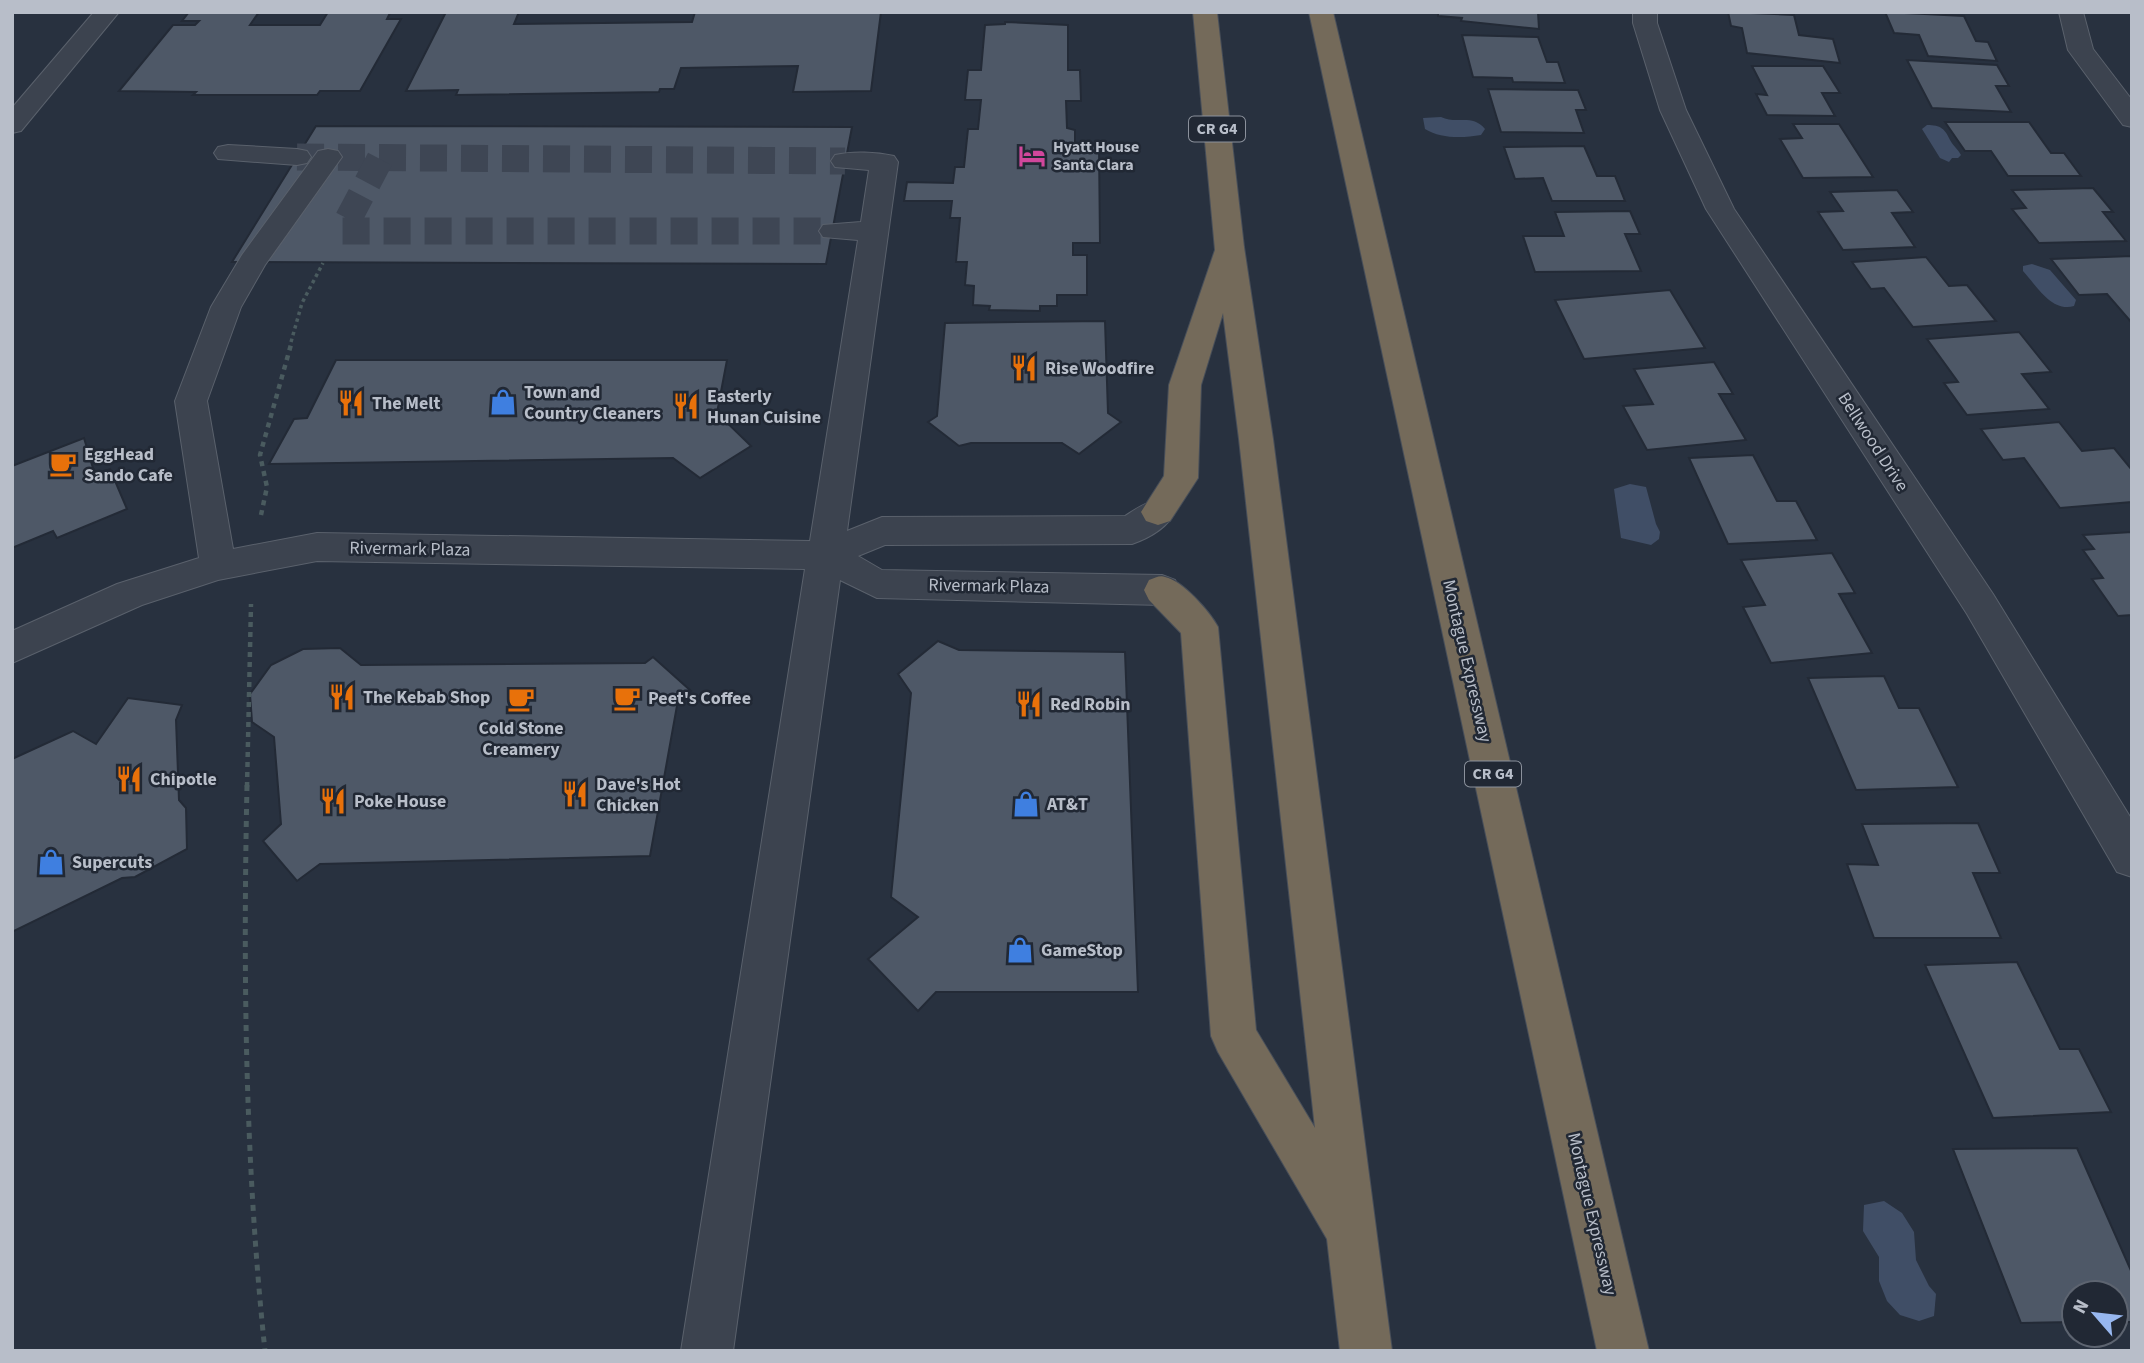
<svg xmlns="http://www.w3.org/2000/svg" width="2144" height="1363" viewBox="0 0 2144 1363" font-family="'Source Sans 3',sans-serif">
  <style>
    .water { fill: #404e66 }
    .building { fill: #4e5867; stroke: #232a36; stroke-width: 2 }
    .lines { fill: none; stroke-linecap: round; stroke-linejoin: round }
    .minor-tunnel { stroke: #3e4654; stroke-width: 27; stroke-dasharray: 27 14; stroke-linecap: butt }
    .minor-casing { stroke: #5a616c; stroke-width: 2 }
    .highway-casing { stroke: #474e59; stroke-width: 2 }
    .path-far2 { stroke: #4a5b5f; stroke-width: 3.5; stroke-dasharray: 3.5 3.5; stroke-linecap: butt }
    .path-far1 { stroke: #4a5b5f; stroke-width: 4.5; stroke-dasharray: 5 5; stroke-linecap: butt }
    .path { stroke: #4a5b5f; stroke-width: 5; stroke-dasharray: 6 6; stroke-linecap: butt }
    .minor { fill: #3c434f; fill-rule: evenodd }
    .highway { fill: #746a5a; fill-rule: evenodd }
    .labels { text-anchor: middle; dominant-baseline: central; stroke-width: 5; stroke-linejoin: round; paint-order: stroke }
    .shield { fill: #212834; stroke: #8b919c; stroke-width: 2 }
    .shield-label { font-size: 16px; font-weight: bold; fill: #b8bec9 }
    .far-poi-label { font-size: 16px; font-weight: bold; fill: #b8bec9; stroke: #212834; text-anchor: start }
    .poi-label { font-size: 18px; font-weight: bold; fill: #b8bec9; stroke: #212834; text-anchor: start }
    .street-label { font-size: 18px; fill: #b8bec9; stroke: #212834 }
  </style>
  <rect width="100%" height="100%" fill="#28313f"/>
  <g class="water">
    <path d="M1441 117C1457 125 1472 113 1485 129L1481 135C1463 138 1441 139 1425 129L1423 118Z"/>
    <path d="M1927 125C1941 125 1945 129 1950 140 1953 146 1958 149 1961 155L1958 158H1952L1949 162 1940 158 1922 129Z"/>
    <path d="M2032 264 2050 270 2076 300 2074 306C2052 313 2036 285 2023 271V266Z"/>
    <path d="M1630 484 1646 487 1656 524 1660 532 1659 539 1651 545 1621 538 1614 489Z"/>
    <path d="M1884 1201 1902 1213 1914 1232 1916 1260 1929 1286 1936 1294 1934 1316 1919 1321 1900 1315 1887 1301 1879 1281V1257L1863 1231 1864 1205Z"/>
  </g>
  <g class="building">
    <path d="M189 12H259L250 25H320L328 12H405L390 13 387 19H401L360 91H320L317 95H193L196 92 119 91 173 25H195L199 21H182Z"/>
    <path d="M446 12H519L514 24 692 22 695 12H881L871 91 793 92 798 66 681 68 674 89H660L659 92 456 95 458 90 406 91Z"/>
    <path d="M1438 12H1538L1539 29 1461 21 1462 18 1438 16Z"/>
    <path d="M1728 12 1794 15 1799 35 1833 39 1840 63 1747 53 1742 28 1731 26Z"/>
    <path d="M1885 12 1964 16 1976 41 1988 42 1997 61 1928 56 1919 35 1894 33Z"/>
    <path d="M1005 22 1068 25V70H1080L1081 101H1066L1067 128 1075 130V145H1099L1100 243H1073V255H1087V295H1057V306H1040V311L989 310 990 306 973 305 974 286 965 285 967 262H956L960 218H950L952 201H904L907 182 953 183 955 167H964L968 129H978L981 100H965L968 70H981L985 25 1005 24Z"/>
    <path d="M1462 35 1538 37 1547 62H1558L1565 83 1513 82 1512 78 1473 77Z"/>
    <path d="M1907 60 1997 65 2009 86H1996L2011 112 1932 108Z"/>
    <path d="M1752 66H1823L1840 93H1822L1835 116 1767 115 1756 94 1767 95Z"/>
    <path d="M1488 89 1578 90 1586 110H1576L1584 133 1501 132Z"/>
    <path d="M1945 122H2029L2051 153H2064L2081 176H2008L1991 151H1965Z"/>
    <path d="M1793 124H1839L1873 177 1803 178 1780 139 1802 138Z"/>
    <path d="M316 126 852 127 826 264 232 262Z"/>
    <path d="M1584 146 1597 176H1615L1625 201H1552L1543 178 1515 179 1504 147Z"/>
    <path d="M2093 188 2113 212H2103L2126 241 2039 243 2012 209 2026 208 2012 190Z"/>
    <path d="M1897 190 1913 212 1892 213 1915 247 1843 250 1818 212 1843 211 1830 192Z"/>
    <path d="M1630 211 1640 234H1625L1641 271 1535 272 1523 236H1564L1555 212Z"/>
    <path d="M2132 256V323L2107 294 2079 295 2051 259Z"/>
    <path d="M1926 257 1949 286 1967 285 1996 321 1913 327 1884 288 1871 289 1852 262Z"/>
    <path d="M1670 290 1705 348 1584 359 1555 300Z"/>
    <path d="M1105 321 1108 413 1121 422 1079 454 1062 443H971L959 446 928 422 937 416 945 323Z"/>
    <path d="M2019 332 2051 372 2022 374 2049 409 1967 415 1944 383 1958 382 1927 339Z"/>
    <path d="M336 360H727L717 413 751 446 700 478 673 458 269 464 294 419 307 418Z"/>
    <path d="M1714 362 1733 394H1719L1746 440 1647 450 1623 406 1653 404 1634 369Z"/>
    <path d="M2059 422 2082 451 2114 448 2132 470V502L2060 508 2024 458 2003 460 1981 429Z"/>
    <path d="M84 438 95 475 110 469 127 509 57 538 53 531 12 548V466Z"/>
    <path d="M1753 455 1777 501H1796L1817 540 1728 544 1689 458Z"/>
    <path d="M2132 532V615L2118 616 2092 579 2103 578 2083 550 2094 549 2083 535Z"/>
    <path d="M1832 553 1855 593 1839 594 1872 653 1771 663 1743 607 1765 605 1741 560Z"/>
    <path d="M938 641 959 650 1125 652 1138 992H936L918 1011 868 959 918 917 891 897 911 693 898 674Z"/>
    <path d="M340 648 361 665 645 663 653 657 691 691 678 700 650 856 320 864 297 881 263 841 281 824 274 737 252 722 250 694 271 665 303 649Z"/>
    <path d="M1884 676 1899 708H1919L1958 787 1856 790 1808 678Z"/>
    <path d="M128 698 182 705 176 720 179 800 186 808 187 849 135 877 122 878 12 932V759L73 731 96 744Z"/>
    <path d="M1978 823 2000 873H1973L2001 938H1874L1847 864 1878 865 1862 824Z"/>
    <path d="M2017 962 2060 1049H2079L2111 1112 1993 1118 1925 965Z"/>
    <path d="M2077 1148 2132 1273V1322H2116V1293H2074V1322L2021 1323 1953 1149Z"/>
  </g>
  <g class="lines">
    <g class="minor-tunnel">
      <path d="M297 157 845 161"/>
      <path d="M380 159 342 231H833"/>
    </g>
    <g class="minor-casing">
      <g id="minor">
        <path d="M94 12H119L21 131 12 133V108Z"/>
        <path d="M1633 12H1657V23L1686 110 1734 209 1993 594 2132 820V877L2117 872 1967 614 1706 209 1660 110 1633 23Z"/>
        <path d="M2059 12H2083L2093 49 2132 100V127L2123 125 2068 50Z"/>
        <path d="M228 145 297 149 307 151 311 157 307 163 297 165 218 159 214 153 218 147Z"/>
        <path d="M328 149 338 151 342 157 265 265 241 307 207 401 233 549 317 533 810 541 858 240 823 237 819 231 823 225 861 222 869 170 835 167 831 161 835 155C853 151 876 152 894 156L898 162 847 531 882 517 1125 516C1141 506 1151 497 1170 503L1175 512C1167 528 1149 538 1132 544L885 545 858 556 882 570 1162 575 1175 580 1180 590 1175 600 1162 605 877 598 840 580 733 1351H681L805 569 317 561 218 580 142 605 12 663V631L117 584 199 558 175 401 211 307 242 255 318 151Z"/>
      </g>
    </g>
    <g class="highway-casing">
      <g id="highway">
        <path d="M1193 12H1217L1244 247 1273 439 1392 1351H1340L1327 1239 1218 1052 1211 1036 1181 633 1149 600 1144 590 1149 580C1155 578 1160 575 1165 577 1182 580 1210 612 1218 627L1256 1030 1315 1128 1239 439 1223 313 1201 385 1198 478 1170 521 1158 525 1146 521 1141 512 1164 476 1169 385 1215 250Z"/>
        <path d="M1309 12H1333L1649 1351H1597Z"/>
      </g>
    </g>
    <path class="path-far2" d="M291 342 302 303 323 263"/>
    <g class="path-far1">
      <path d="M261 515 267 487 260 455 292 341"/>
      <path d="M247 787 251 604"/>
    </g>
    <path class="path" d="M247 785C243 974 245 1162 265 1351"/>
    <use href="#minor" class="minor"/>
    <use href="#highway" class="highway"/>
  </g>
  <defs>
    <g id="hotel-bare" transform="scale(2.1)"><path d="M-6-4.5h1.5V1H6V5H4.5V3h-9V5H-6ZM-4 0a1.8 1.8 0 1 1 3.6 0ZM.5 0V-2.5h3Q6-2.5 6 0Z" fill="#d1479c" stroke="#212834" stroke-width="2.5" paint-order="stroke"/></g>
    <g id="restaurant-bare" transform="scale(2.1)"><path d="M-5-6h1v4h1v-4h1v4h1v-4h1v5L-1.5 .5V6h-2V.5L-5-1ZM5-6V6H3V1.5H1.5Q1.5-4 5-6Z" fill="#e8710a" stroke="#212834" stroke-width="2.5" paint-order="stroke"/></g>
    <g id="shop-bare" transform="scale(2.1)"><path d="M-5-2.5h2.3a2.7 3.5 0 0 1 5.4 0H5L5.5 6h-11ZM-1.5-2.5h3a1.5 2.3 0 0 0-3 0Z" fill="#3f7fe0" stroke="#212834" stroke-width="2.5" paint-order="stroke"/></g>
    <g id="cafe-bare" transform="scale(2.1)"><path d="M-5.5-4.5H6V0H3Q3 3.5 0 3.5H-2.5Q-5.5 3.5-5.5 0ZM3-3.2v2h1.7v-2ZM-6 4.5H4V6H-6Z" fill="#e8710a" stroke="#212834" stroke-width="2.5" paint-order="stroke"/></g>
  </defs>
  <g fill-rule="evenodd">
    <use href="#hotel-bare" x="1032" y="156"/>
    <use href="#restaurant-bare" x="1024" y="368"/>
    <use href="#shop-bare" x="503" y="402"/>
    <use href="#restaurant-bare" x="351" y="403"/>
    <use href="#restaurant-bare" x="686" y="406"/>
    <use href="#cafe-bare" x="63" y="464"/>
    <use href="#restaurant-bare" x="342" y="697"/>
    <use href="#cafe-bare" x="627" y="698"/>
    <use href="#cafe-bare" x="521" y="699"/>
    <use href="#restaurant-bare" x="1029" y="704"/>
    <use href="#restaurant-bare" x="129" y="779"/>
    <use href="#restaurant-bare" x="575" y="794"/>
    <use href="#restaurant-bare" x="333" y="801"/>
    <use href="#shop-bare" x="1026" y="804"/>
    <use href="#shop-bare" x="51" y="862"/>
    <use href="#shop-bare" x="1020" y="950"/>
  </g>
  <g class="labels">
    <g class="shield">
      <rect x="1189" y="116.5" width="56" height="25" rx="5"/>
      <rect x="1465" y="761.5" width="56" height="25" rx="5"/>
    </g>
    <g class="shield-label">
      <text x="1217" y="129">CR G4</text>
      <text x="1493" y="774">CR G4</text>
    </g>
    <g class="far-poi-label">
      <text x="1053" y="147">Hyatt House<tspan x="1053" dy="18">Santa Clara</tspan></text>
    </g>
    <g class="poi-label">
      <text x="1045" y="368">Rise Woodfire</text>
      <text x="524" y="392">Town and<tspan x="524" dy="21">Country Cleaners</tspan></text>
      <text x="707" y="396">Easterly<tspan x="707" dy="21">Hunan Cuisine</tspan></text>
      <text x="372" y="403">The Melt</text>
      <text x="84" y="454">EggHead<tspan x="84" dy="21">Sando Cafe</tspan></text>
      <text x="363" y="697">The Kebab Shop</text>
      <text x="648" y="698">Peet's Coffee</text>
      <text x="1050" y="704">Red Robin</text>
      <text x="521" y="728" text-anchor="middle">Cold Stone<tspan x="521" dy="21">Creamery</tspan></text>
      <text x="150" y="779">Chipotle</text>
      <text x="596" y="784">Dave's Hot<tspan x="596" dy="21">Chicken</tspan></text>
      <text x="354" y="801">Poke House</text>
      <text x="1047" y="804">AT&amp;T</text>
      <text x="72" y="862">Supercuts</text>
      <text x="1041" y="950">GameStop</text>
    </g>
    <g class="street-label">
      <text transform="translate(1873 442) rotate(57)">Bellwood Drive</text>
      <text transform="translate(410 549) rotate(1)">Rivermark Plaza</text>
      <text transform="translate(989 586) rotate(1)">Rivermark Plaza</text>
      <text transform="translate(1467 661) rotate(77)">Montague Expressway</text>
      <text transform="translate(1592 1214) rotate(77)">Montague Expressway</text>
    </g>
  </g>
  <rect width="2144" height="1363" fill="none" stroke="#b8bec9" stroke-width="28"/>
  <g transform="translate(2095 1314) rotate(298)"><circle r="33" fill="#212834" stroke="#5d6470" stroke-width="2"/>
  <path d="M0-5L12 26L0 18L-12 26Z" fill="#97b7ef"/>
  <text y="-10" font-size="19" font-weight="bold" text-anchor="middle" fill="#b8bec9">N</text>
  </g>
</svg>
